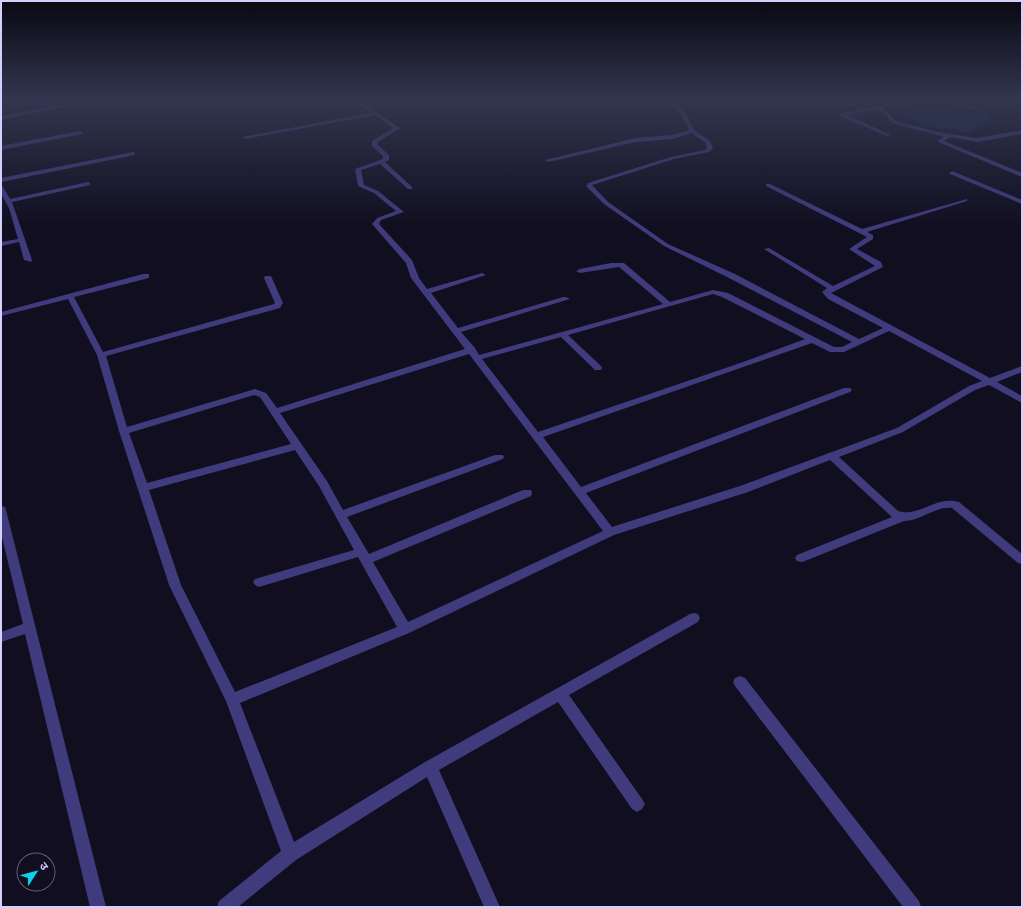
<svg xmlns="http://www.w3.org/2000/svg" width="1023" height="908" viewBox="0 0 1023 908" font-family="'Nunito Sans','Noto Sans Devanagari',sans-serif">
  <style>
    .water { fill: #0f2243 }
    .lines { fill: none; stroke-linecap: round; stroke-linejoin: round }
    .street { fill: #3f3b7c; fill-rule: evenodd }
  </style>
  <rect width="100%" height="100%" fill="#110e20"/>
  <path class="water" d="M923 108 987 114 989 122 969 133 923 126 907 114Z"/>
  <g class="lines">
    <g class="street">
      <path d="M97 98H107L1 120V116Z"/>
      <path d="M350 98H355L400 128 378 142V145L389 155V160L385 162 412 187V189H408L380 164 361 170 364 185 378 191 404 212 381 220 379 224 412 260 419 278 427 289 482 273 486 275 431 293 458 328 563 297H566L570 299 461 332 475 348 479 355 663 304 619 267 580 273 576 271 580 269 611 263H624L670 302 713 290 728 293 834 347H842L852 342 729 278 664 246 604 204 586 186 588 183 671 157 705 150 707 148 706 143 691 133 673 139 636 142 548 162 545 160 636 138 672 135 689 130 681 114 666 98H671L685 112 694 130 710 141 713 148 709 152 674 159 592 185 608 202 668 244 735 274 859 339 883 328 828 299 822 292 827 288 764 249 769 248 833 286 875 266 849 249 867 237 766 186V184H770L862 229 967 199V201L867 232 873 235V239L857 249 881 262 883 267 831 293 990 378 1022 366V372L997 382 1022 396V403L989 385 975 390 903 432 839 457 898 511C919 518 935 495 959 502L1022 554V564L1018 563 952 508C935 506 921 521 904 521L805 561 801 562 797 561 795 558 797 555 892 517 830 460 748 492 614 535 409 633 240 703 294 842 425 762 690 614 694 613 698 614 700 618 698 622 569 695 642 799 645 804 642 809 637 812 632 809 558 702 439 770 500 907H484L427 777 296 860 238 907H217L219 901 281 851 226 701 169 585 119 431 97 355 68 299 1 316V312L143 274H149V278L74 297 103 352 274 304 275 303 264 278 265 276H271L283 303 280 308 106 356 127 427 255 389 266 393 277 408 465 349 411 278 406 263 372 224 377 218 396 211 374 193 358 186 355 169 383 159V156L372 146V141L393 128 375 115 245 139 242 137 371 113ZM713 294 722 297 805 339 746 361 538 432 482 359 561 337 595 370H601L602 368 601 366 568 335ZM889 331 982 381 969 386 897 428 740 486 612 527 586 493 850 392 852 390 850 388H844L581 487 543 437 812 343 830 352H844ZM469 354 603 531 408 622 373 562 531 496 532 493 531 490H523L369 554 347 517 503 459 504 457 503 455H495L343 510 327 481 280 413ZM254 395 260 397 291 444 147 483 129 433ZM295 450 319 486 354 550 255 579 253 582 255 585 259 587 358 557 397 627 235 692 181 585 149 490Z"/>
      <path d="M512 98H518L530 104 564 98H574L529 107Z"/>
      <path d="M831 98C844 98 855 107 867 108 881 109 896 98 910 98L883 108 896 121 938 132 977 138 1022 130V134L977 142 950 137 944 141 1022 173V177L938 142V140L944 137 892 123 879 109 847 115 891 135 886 136 840 116V114L862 109Z"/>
      <path d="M920 98H929L979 109 977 110Z"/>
      <path d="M1014 98 1022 99V102L1014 99Z"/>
      <path d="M80 131 82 132V134L1 150V146Z"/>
      <path d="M133 152 135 153V155L1 182V178Z"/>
      <path d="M952 171 1022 200V204L950 174 949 173Z"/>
      <path d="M88 182 90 183V185L12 202 32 260 31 262 24 260 19 242 1 246V242L18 239 9 208 1 194V186L3 187 10 199Z"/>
      <path d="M1 506 5 507 6 510 106 907H90L25 634 1 642V632L23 624 1 533Z"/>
      <path d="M740 676 745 678 919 901 921 907H903L735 686 733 682 735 678Z"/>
    </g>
  </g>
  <linearGradient id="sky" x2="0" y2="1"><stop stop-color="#090812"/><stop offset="0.44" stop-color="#32364e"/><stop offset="1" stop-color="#32364e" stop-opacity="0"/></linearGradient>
  <rect width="1023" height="225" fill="url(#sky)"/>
  <rect width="1023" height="908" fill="none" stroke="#d5cffc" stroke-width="4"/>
  <g transform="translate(36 872) rotate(54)"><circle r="19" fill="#110e20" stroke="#5f5b78"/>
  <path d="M0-3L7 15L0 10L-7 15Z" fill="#0dd2eb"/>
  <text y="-6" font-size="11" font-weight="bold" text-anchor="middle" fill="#d5cffc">उ</text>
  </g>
</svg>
